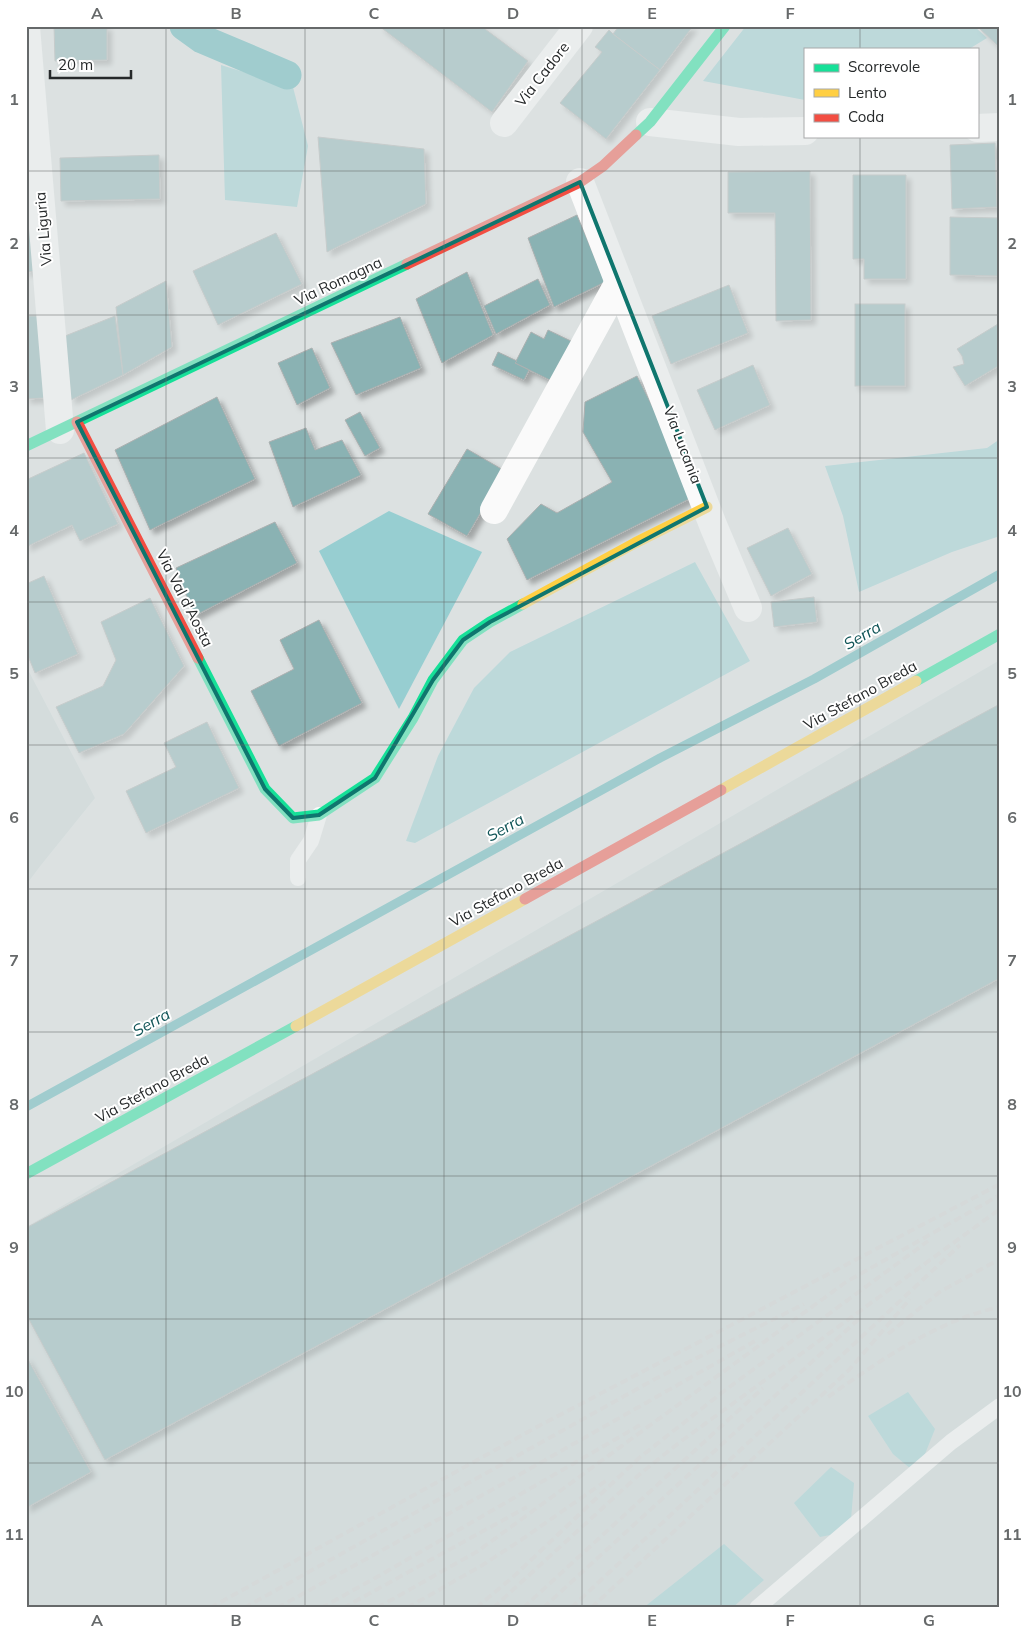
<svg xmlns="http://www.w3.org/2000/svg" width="1026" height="1634" viewBox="0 0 1026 1634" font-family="Mulish,sans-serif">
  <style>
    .built { fill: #c9d6d6 }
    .green { fill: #97ced1 }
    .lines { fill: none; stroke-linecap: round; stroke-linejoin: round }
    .stream { stroke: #57b2b6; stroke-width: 9 }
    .canal { stroke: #57b2b6; stroke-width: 29 }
    .building { fill: #8ab2b3; stroke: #acb0b0; filter: url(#shadow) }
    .lane { stroke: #fafafa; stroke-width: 16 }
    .street { stroke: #fafafa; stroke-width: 28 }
    .fast { stroke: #16e098; stroke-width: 11 }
    .slow { stroke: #ffcf43; stroke-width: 11 }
    .jam { stroke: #f24e42; stroke-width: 11 }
    .rail { stroke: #cdcece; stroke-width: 4; stroke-dasharray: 8 4; stroke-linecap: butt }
    .marked { fill: none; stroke: #0f766e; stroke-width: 4; stroke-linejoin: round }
    .grid { fill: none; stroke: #66696a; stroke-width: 1; stroke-opacity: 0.55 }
    .labels { text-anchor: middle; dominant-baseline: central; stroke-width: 4; stroke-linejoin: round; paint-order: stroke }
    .street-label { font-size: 15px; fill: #26292a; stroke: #fff }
    .water-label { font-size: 16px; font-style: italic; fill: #105457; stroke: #fff }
    .neatline { fill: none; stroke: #66696a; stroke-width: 2 }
    .grid-label { font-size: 16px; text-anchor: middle; font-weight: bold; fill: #66696a }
  </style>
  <defs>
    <filter id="shadow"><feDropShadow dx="4.5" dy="4.5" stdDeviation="2.5" flood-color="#0004"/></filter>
  </defs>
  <rect width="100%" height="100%" fill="#dce1e1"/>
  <g class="built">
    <path d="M1000 660V1608H26V1227Z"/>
    <path d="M26 666 95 798 41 865 26 885Z"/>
  </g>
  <g class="green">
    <path d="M746 26H974L987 38 969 49H805V100L703 81Z"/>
    <path d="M221 65 293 87 308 146 297 207 225 200Z"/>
    <path d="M1000 439V536L952 552 859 592 843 516 825 466 987 448Z"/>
    <path d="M389 511 482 552 399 709 319 551Z"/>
    <path d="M695 562 750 661 415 843 406 841 438 756 474 688 510 652Z"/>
    <path d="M908 1392 935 1429 917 1474 893 1454 868 1416Z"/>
    <path d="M831 1467 854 1483 850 1531 820 1537 794 1503Z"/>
    <path d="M724 1544 764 1580 732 1608H643Z"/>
  </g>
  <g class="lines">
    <path class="stream" d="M26 1107 660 758 814 679 1000 574"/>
    <path class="canal" d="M184 26 202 39 287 75"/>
  </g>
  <g class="building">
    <path d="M54 26H107V60L55 61Z"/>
    <path d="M379 26H481L528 61 492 112Z"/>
    <path d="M619 26H693L660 70 613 34Z"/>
    <path d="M977 26H1000V48Z"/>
    <path d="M609 30 613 34 660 70 606 139 560 103 602 52 595 47Z"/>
    <path d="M318 137 424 149 426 204 327 252Z"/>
    <path d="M995 143 997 207 952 209 950 145Z"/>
    <path d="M159 155 160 199 61 201 60 158Z"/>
    <path d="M810 171 811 320 776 321 775 213H728V172Z"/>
    <path d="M853 175H906V279H864V259H853Z"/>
    <path d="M26 205H33L37 271 26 272Z"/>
    <path d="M577 215 605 282 554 307 528 238Z"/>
    <path d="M950 217 1000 218 999 276 950 275Z"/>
    <path d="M276 233 302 284 218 325 193 271Z"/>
    <path d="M467 272 493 335 442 363 416 299Z"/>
    <path d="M538 279 550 305 496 334 484 306Z"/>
    <path d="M166 281 172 347 123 375 116 307Z"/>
    <path d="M729 285 748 333 671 364 652 316Z"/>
    <rect x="855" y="304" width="50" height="82"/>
    <path d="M26 316H39L44 398 26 399Z"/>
    <path d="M115 316 123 375 71 400 65 336Z"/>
    <path d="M400 317 421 368 356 395 331 343Z"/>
    <path d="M998 324 1000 328V365L965 386 953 367 964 364 962 356 957 349Z"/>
    <path d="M548 330 573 342 554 382 515 363 531 332 544 339Z"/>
    <path d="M312 348 330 388 297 405 278 363Z"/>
    <path d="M498 352 517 361 515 363 529 370 524 380 492 365Z"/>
    <path d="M753 365 770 405 715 430 697 390Z"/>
    <path d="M637 376 697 495 527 580 507 539 541 504 557 513 612 482 583 432 585 402Z"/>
    <path d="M217 397 255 479 150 530 115 450Z"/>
    <path d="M360 412 380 448 365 456 345 420Z"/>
    <path d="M306 428 315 450 342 440 361 475 293 507 269 442Z"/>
    <path d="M467 449 505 471 467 536 428 514Z"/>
    <path d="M84 453 118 524 80 541 72 525 26 547V480Z"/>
    <path d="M275 522 297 563 194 616 176 568Z"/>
    <path d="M788 528 812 574 771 596 747 548Z"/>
    <path d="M44 576 78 654 35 673 26 651V584Z"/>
    <path d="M814 597 817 622 774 627 771 602Z"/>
    <path d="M150 598 184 666 124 734 79 753 56 707 103 686 116 660 101 622Z"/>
    <path d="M319 620 362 703 279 746 251 691 294 669 280 640Z"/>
    <path d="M1000 704V978L105 1460 26 1314V1228Z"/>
    <path d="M207 722 239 788 146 833 126 791 176 767 164 743Z"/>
    <path d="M26 1356 91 1472 26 1508Z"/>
  </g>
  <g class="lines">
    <g class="lane">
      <path d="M298 878V860L311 841 319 815"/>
      <path d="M757 1608 951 1442 1000 1406"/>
    </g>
    <g class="street">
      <path d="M26 27 60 430"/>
      <path d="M650 122 739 132 805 131"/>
      <path d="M504 123 579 26"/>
      <path d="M977 128 1000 127"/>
      <path d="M580 182 713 525 748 608"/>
      <path d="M494 510 619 282"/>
    </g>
    <g class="fast">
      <path d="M636 135 650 122 725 26"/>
      <path d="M26 446 407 264"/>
      <path d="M198 658 265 789 293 818 319 815 375 778 413 718 433 680 463 640 490 622 523 604"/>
      <path d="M916 681 1000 634"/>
      <path d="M26 1174 296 1026"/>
    </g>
    <g class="slow">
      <path d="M523 604 635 543 707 507"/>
      <path d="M721 790 916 681"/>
      <path d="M296 1026 525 899"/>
    </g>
    <g class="jam">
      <path d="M407 264 580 182 603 166 636 135"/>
      <path d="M77 422 198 658"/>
      <path d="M525 899 721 790"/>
    </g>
    <g class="rail">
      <path d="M888 1334 941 1291 1000 1259"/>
      <path d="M828 1397C879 1361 938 1320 1000 1307"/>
      <path d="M210 1608 535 1428 1000 1184"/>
      <path d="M244 1608 655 1379 804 1304"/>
      <path d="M277 1608 517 1476 755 1341"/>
      <path d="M321 1608 377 1577 640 1425"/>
      <path d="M343 1608 527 1507"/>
      <path d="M377 1608 478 1551 846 1282 1000 1195"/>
      <path d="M407 1608 481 1566 521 1540 607 1480"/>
      <path d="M476 1608 513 1577 639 1458 724 1391 928 1241"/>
      <path d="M493 1608 641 1473 680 1442 1000 1209"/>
      <path d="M523 1608 763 1388"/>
      <path d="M543 1608 861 1317"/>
      <path d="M571 1608 960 1245"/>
      <path d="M591 1608 849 1370 910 1299"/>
    </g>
  </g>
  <path d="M0 0H1026V1634H0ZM580 182 707 507 490 622 463 640 433 680 375 778 319 815 293 818 265 789 77 422Z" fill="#dce1e1" fill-opacity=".55" fill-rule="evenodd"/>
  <path class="marked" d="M580 182 707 507 490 622 463 640 433 680 375 778 319 815 293 818 265 789 77 422Z"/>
  <path class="grid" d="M166 26V1608M305 26V1608M444 26V1608M582 26V1608M721 26V1608M860 26V49M860 136V1608M26 171H1000M26 315H1000M26 458H1000M26 602H1000M26 745H1000M26 889H1000M26 1032H1000M26 1176H1000M26 1319H1000M26 1463H1000"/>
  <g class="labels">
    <g class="street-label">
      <text transform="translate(542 74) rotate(-52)">Via Cadore</text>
      <text transform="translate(43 229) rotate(-95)">Via Liguria</text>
      <text transform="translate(338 281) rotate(-25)">Via Romagna</text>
      <text transform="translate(683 445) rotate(69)">Via Lucania</text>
      <text transform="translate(185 598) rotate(63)">Via Val d'Aosta</text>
      <text transform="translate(860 695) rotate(-29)">Via Stefano Breda</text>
      <text transform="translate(506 892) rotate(-29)">Via Stefano Breda</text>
      <text transform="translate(152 1088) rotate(-29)">Via Stefano Breda</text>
    </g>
    <g class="water-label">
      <text transform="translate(862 635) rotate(-30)">Serra</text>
      <text transform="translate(505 827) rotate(-29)">Serra</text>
      <text transform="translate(151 1022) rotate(-29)">Serra</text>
    </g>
  </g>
  <rect width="1026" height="1634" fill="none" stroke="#ffffff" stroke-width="55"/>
  <rect x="804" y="48" width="175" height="90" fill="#ffffff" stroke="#a8a9aa"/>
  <rect x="814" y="64" width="25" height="8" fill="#16e098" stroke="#a8a9aa"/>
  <text x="848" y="72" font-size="15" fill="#26292a">Scorrevole</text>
  <rect x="814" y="89" width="25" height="8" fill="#ffcf43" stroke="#a8a9aa"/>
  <text x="848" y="98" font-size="15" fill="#26292a">Lento</text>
  <rect x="814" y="114" width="25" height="8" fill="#f24e42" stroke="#a8a9aa"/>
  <text x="848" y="122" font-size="15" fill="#26292a">Coda</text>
  <path d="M50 70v8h81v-8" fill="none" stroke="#26292a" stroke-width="2.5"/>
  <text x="58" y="70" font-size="15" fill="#26292a" stroke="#ffffff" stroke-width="4" paint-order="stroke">20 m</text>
  <rect x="28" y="28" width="970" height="1578" class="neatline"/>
  <g class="grid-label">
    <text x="97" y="19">A</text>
    <text x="236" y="19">B</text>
    <text x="374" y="19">C</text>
    <text x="513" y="19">D</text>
    <text x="652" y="19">E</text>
    <text x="790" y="19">F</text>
    <text x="929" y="19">G</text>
    <text x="14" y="105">1</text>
    <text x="1012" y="105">1</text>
    <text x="14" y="249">2</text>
    <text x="1012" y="249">2</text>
    <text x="14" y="392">3</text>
    <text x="1012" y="392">3</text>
    <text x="14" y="536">4</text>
    <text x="1012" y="536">4</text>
    <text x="14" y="679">5</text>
    <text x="1012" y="679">5</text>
    <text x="14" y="823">6</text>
    <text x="1012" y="823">6</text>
    <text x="14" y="966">7</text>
    <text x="1012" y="966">7</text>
    <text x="14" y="1110">8</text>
    <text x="1012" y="1110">8</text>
    <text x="14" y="1253">9</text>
    <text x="1012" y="1253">9</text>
    <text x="14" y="1397">10</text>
    <text x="1012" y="1397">10</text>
    <text x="14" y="1540">11</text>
    <text x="1012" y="1540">11</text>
    <text x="97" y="1626">A</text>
    <text x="236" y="1626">B</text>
    <text x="374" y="1626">C</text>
    <text x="513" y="1626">D</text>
    <text x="652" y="1626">E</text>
    <text x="790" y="1626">F</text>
    <text x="929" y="1626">G</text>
  </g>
</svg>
